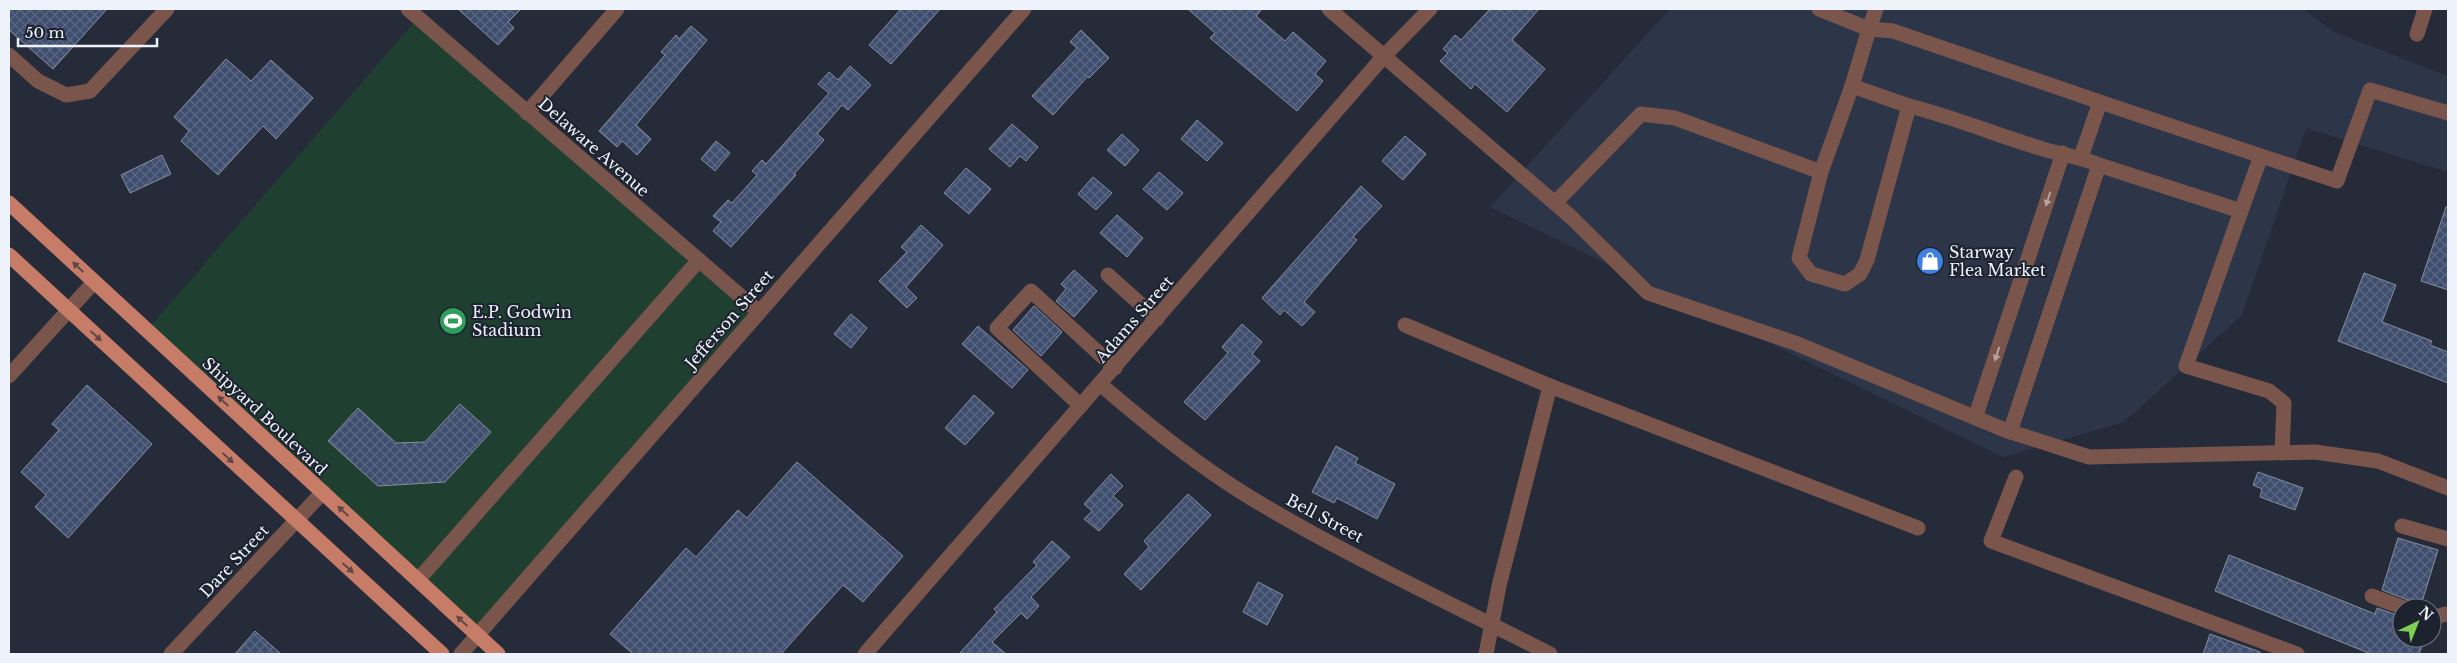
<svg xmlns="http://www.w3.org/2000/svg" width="2457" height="663" viewBox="0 0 2457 663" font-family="'Libre Baskerville',serif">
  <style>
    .built { fill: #2d3649 }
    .pitch { fill: #1f4030 }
    .building { fill: url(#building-cross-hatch); stroke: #868e9e }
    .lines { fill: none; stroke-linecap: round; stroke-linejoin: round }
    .minor { stroke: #7a554b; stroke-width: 15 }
    .major { stroke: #c77c68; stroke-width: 15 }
    .oneway { fill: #b4a4a3 }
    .oneway2 { fill: #604645 }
    .labels { text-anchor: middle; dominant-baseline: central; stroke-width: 4; stroke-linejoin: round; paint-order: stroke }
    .street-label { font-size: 16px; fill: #edf2fb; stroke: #1c222e }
    .poi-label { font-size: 16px; fill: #edf2fb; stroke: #1c222e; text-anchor: start }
  </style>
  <defs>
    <pattern id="building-cross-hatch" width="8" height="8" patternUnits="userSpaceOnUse" patternTransform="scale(1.25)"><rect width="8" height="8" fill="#3f4e6e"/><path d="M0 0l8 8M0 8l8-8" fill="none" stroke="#5b6884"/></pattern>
  </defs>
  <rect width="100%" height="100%" fill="#252b39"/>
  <path class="built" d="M1670 9H2303L2334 32 2448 76V172L2306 128 2242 315 2124 422 2003 457 1490 207Z"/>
  <path class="pitch" d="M418 18 759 312 477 635 147 330Z"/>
  <g class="building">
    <path d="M9 9H107L53 69 9 30Z"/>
    <path d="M458 9H521L508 22 514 28 498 45Z"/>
    <path d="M901 9H940L891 64 869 45Z"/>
    <path d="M1188 9H1262L1256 16 1285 41 1293 32 1326 61 1315 74 1323 81 1297 111 1210 38 1215 33Z"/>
    <path d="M1490 9H1539L1512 40 1545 69 1507 112 1475 84 1471 89 1440 61 1448 53 1443 49 1455 35 1461 40Z"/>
    <path d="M691 26 707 40 636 125 651 139 637 155 622 141 617 147 599 131 665 55 661 52 676 35 679 39Z"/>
    <path d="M1081 30 1109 58 1089 78 1088 76 1053 115 1032 96 1077 48 1070 42Z"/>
    <path d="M226 59 251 81 271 60 313 98 276 139 263 126 218 175 181 141 189 131 174 117Z"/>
    <path d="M850 66 871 85 848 110 842 105 817 134 824 140 794 174 796 175 731 247 713 231 721 222 713 216 728 200 732 203 757 175 752 171 762 160 766 164 829 93 818 84 829 72 838 80Z"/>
    <path d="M1197 120 1223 143 1207 161 1181 139Z"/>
    <path d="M1012 124 1038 147 1026 161 1020 156 1010 167 989 149Z"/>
    <path d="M1122 134 1139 150 1125 166 1107 150Z"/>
    <path d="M1405 136 1426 154 1403 180 1382 161Z"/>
    <path d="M716 141 730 153 715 171 701 159Z"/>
    <path d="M162 155 171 174 130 193 121 175Z"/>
    <path d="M966 168 991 189 969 214 944 193Z"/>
    <path d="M1159 172 1183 193 1167 210 1143 189Z"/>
    <path d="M1093 177 1112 193 1096 210 1078 194Z"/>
    <path d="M1361 186 1382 206 1353 237 1357 240 1304 302 1315 312 1302 326 1284 310 1280 315 1262 298Z"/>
    <path d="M2446 207H2448V290L2421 281Z"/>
    <path d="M1117 215 1143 238 1127 257 1100 233Z"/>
    <path d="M921 225 943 245 906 287 917 298 907 308 879 281 907 252 901 247Z"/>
    <path d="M1074 270 1097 291 1074 317 1056 301 1066 289 1061 284Z"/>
    <path d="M2364 273 2396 285 2382 322 2432 341 2430 345 2448 352V383L2338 341Z"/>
    <path d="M1034 306 1062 332 1041 356 1013 330Z"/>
    <path d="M851 314 867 328 851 348 834 334Z"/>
    <path d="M1242 324 1262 342 1252 354 1260 361 1205 420 1184 402 1228 353 1222 347Z"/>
    <path d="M978 326 1028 370 1012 388 962 344Z"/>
    <path d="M87 385 152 444 68 538 35 507 46 495 21 472 59 430 52 424Z"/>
    <path d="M974 395 994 413 965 445 945 428Z"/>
    <path d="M460 404 491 432 445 482 378 486 328 441 358 408 396 443 425 442Z"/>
    <path d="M1336 446 1358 458 1355 463 1395 484 1377 519 1337 498 1334 503 1312 492Z"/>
    <path d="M797 462 903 556 863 602 843 585 781 654H633L610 634 686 548 696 557 738 510 747 518Z"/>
    <path d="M2258 472 2303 488 2295 510 2260 497 2262 489 2253 485Z"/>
    <path d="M1111 474 1123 486 1113 496 1123 505 1099 531 1084 519 1092 511 1084 504Z"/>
    <path d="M1188 494 1211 515 1141 590 1124 574 1149 547 1144 541Z"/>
    <path d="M2398 538 2438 550 2421 605 2382 590Z"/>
    <path d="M1052 541 1070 557 1031 597 1039 606 1027 619 1021 613 992 642 1006 654H959L997 612 994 609 1037 565 1033 562Z"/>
    <path d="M2229 555 2375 614 2377 608 2402 617V638H2425L2419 654H2371L2215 591Z"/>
    <path d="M1258 582 1283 595 1267 625 1243 612Z"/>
    <path d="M255 631 281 654H235Z"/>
    <path d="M2210 634 2260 652V654H2203Z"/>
  </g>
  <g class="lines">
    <g class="minor">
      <path d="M408 9 759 312"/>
      <path d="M1329 9 1571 217 1648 293 1795 343 2005 430 2089 457 2315 452 2378 461 2448 488"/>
      <path d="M1819 9 1869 29 1852 86"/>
      <path d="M1876 9 1869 29 1893 31 2100 102"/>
      <path d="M2417 34 2425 9"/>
      <path d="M9 55 38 81 66 95 90 91 167 9"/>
      <path d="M1909 106C1954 117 1996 135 2040 148 2060 155 2080 156 2099 165L2241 211 2186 366 2269 391 2284 403 2282 453"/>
      <path d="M527 113 617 9"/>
      <path d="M2261 156 2337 181 2370 90 2448 113"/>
      <path d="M2081 157 2100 102 2261 156 2241 211"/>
      <path d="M1555 203 1641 114 1675 118 1821 172 1799 258 1811 274 1845 284 1860 274 1867 260 1909 106 1852 86 1821 172"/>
      <path d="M1108 275 1157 319"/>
      <path d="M1405 325 1550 386 1918 528"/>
      <path d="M9 376 94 282"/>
      <path d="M1100 384C1148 425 1197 465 1251 498 1347 556 1450 603 1550 654"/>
      <path d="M1081 406 997 328 1031 291 1115 368"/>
      <path d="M1975 418 2063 153"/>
      <path d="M2010 432 2099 165"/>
      <path d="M2016 477 1991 541 2297 654"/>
      <path d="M2402 526 2448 539"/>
      <path d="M418 580 699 260"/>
      <path d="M2372 596 2404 608"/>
      <path d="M2432 618 2446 614"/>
      <path d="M171 654 323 492"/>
      <path d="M461 654 1024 9"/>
      <path d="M865 654 1384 56 1430 9"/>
      <path d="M1486 654 1499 586 1550 386"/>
    </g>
    <g class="major">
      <path d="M9 203 498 654"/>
      <path d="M9 255 442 654"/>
    </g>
  </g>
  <defs><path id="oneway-solid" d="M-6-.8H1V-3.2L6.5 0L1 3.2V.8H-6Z" transform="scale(1.25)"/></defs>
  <g class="oneway">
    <use href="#oneway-solid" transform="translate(2048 199) rotate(108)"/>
    <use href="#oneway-solid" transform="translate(1997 354) rotate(108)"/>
  </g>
  <g class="oneway2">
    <use href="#oneway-solid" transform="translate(78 267) rotate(-137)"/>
    <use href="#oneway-solid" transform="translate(96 336) rotate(43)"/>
    <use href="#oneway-solid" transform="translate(223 401) rotate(-137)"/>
    <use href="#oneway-solid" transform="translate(228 458) rotate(43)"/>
    <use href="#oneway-solid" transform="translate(343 511) rotate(-137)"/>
    <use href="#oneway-solid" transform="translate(348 568) rotate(42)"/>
    <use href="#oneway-solid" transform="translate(462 621) rotate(-137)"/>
  </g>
  <defs>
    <g id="shop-disc" transform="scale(1.4375)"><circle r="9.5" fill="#3f7fe0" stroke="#1c222e"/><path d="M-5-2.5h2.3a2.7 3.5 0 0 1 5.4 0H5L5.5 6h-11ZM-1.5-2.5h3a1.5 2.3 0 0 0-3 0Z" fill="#fff"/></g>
    <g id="stadium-disc" transform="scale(1.4375)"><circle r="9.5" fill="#2e9e5b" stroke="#1c222e"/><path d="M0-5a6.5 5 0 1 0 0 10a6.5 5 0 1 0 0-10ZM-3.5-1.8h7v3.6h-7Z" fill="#fff"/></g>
  </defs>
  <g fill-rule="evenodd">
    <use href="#shop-disc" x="1930" y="261"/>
    <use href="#stadium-disc" x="453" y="321"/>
  </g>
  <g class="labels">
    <g class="street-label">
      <text transform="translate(594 147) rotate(41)">Delaware Avenue</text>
      <text transform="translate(729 319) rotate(-49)">Jefferson Street</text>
      <text transform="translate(1134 319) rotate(-49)">Adams Street</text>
      <text transform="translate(265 416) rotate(43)">Shipyard Boulevard</text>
      <text transform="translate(1325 518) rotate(28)">Bell Street</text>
      <text transform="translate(234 561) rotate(-47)">Dare Street</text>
    </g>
    <g class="poi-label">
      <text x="1949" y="252">Starway<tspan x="1949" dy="18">Flea Market</tspan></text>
      <text x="472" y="312">E.P. Godwin<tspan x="472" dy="18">Stadium</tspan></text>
    </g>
  </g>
  <rect width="2457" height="663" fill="none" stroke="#edf2fb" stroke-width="20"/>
  <g transform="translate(2417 623) rotate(43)"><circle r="24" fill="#1c222e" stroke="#707580"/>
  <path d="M0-4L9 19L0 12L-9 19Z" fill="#7ed053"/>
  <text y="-8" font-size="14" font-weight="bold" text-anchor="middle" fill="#edf2fb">N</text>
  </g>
  <path d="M18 38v8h139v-8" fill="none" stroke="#edf2fb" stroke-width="2.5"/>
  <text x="25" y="38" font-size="15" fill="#edf2fb" stroke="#1c222e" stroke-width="4" paint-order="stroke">50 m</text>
</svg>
